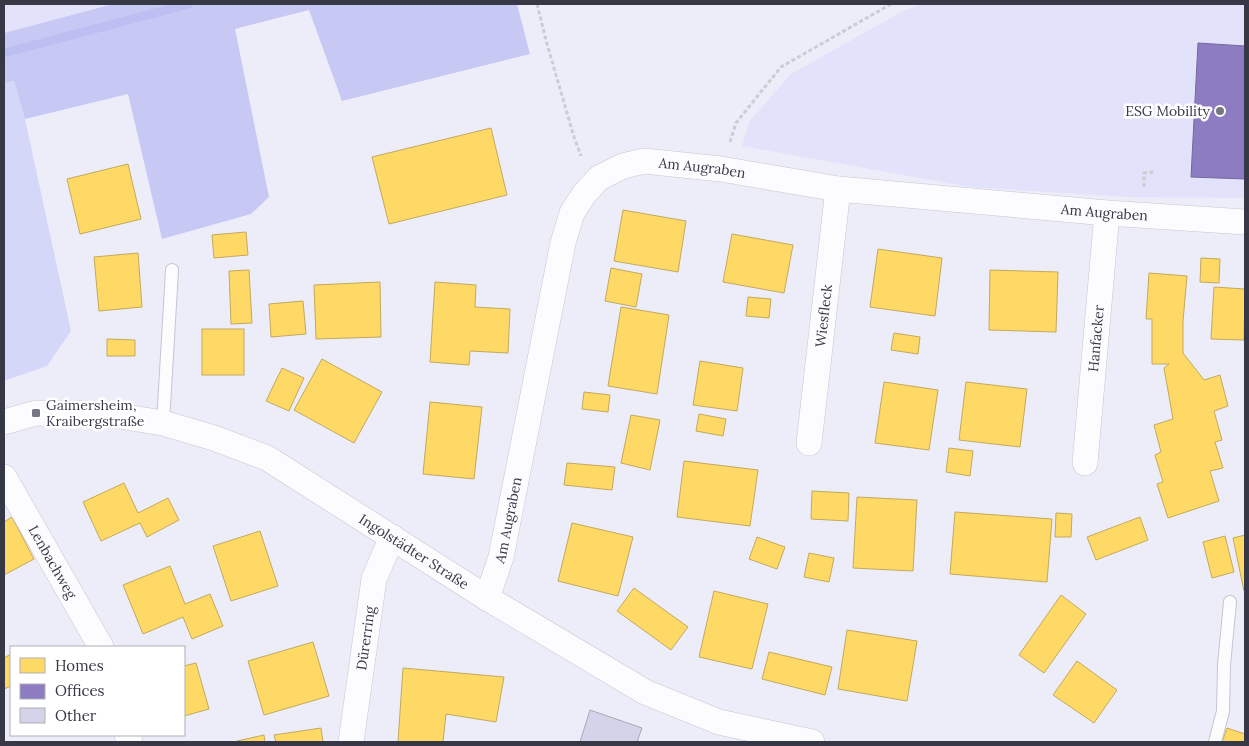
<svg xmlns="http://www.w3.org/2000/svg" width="1249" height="746" viewBox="0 0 1249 746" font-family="Lora,serif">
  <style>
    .built { fill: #e2e3fb }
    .green { fill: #d5d7f8 }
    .forest { fill: #c7c9f4 }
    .homes { fill: #ffd966; stroke: #c3a95c }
    .offices { fill: #8e7cc3; stroke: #74689e }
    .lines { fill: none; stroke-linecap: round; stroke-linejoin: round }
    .stream { stroke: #bdbff3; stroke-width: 9 }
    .building { fill: #d3d4ea; stroke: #a8a9b4 }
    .service-casing { stroke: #c6c6d2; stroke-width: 14 }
    .minor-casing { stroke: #c6c6d2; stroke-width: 26 }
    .path { stroke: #ccccd2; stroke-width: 3; stroke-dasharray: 4 2.5; stroke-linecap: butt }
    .service { stroke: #fcfcfe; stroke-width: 12 }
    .minor { stroke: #fcfcfe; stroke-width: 25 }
    .poi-dot { fill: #767785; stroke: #fff; stroke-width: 2 }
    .labels { text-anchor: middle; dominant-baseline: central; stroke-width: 5; stroke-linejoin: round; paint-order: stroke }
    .poi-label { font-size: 14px; fill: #373846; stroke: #fff; text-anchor: end }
    .street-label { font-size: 14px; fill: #373846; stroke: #fff }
  </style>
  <rect width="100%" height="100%" fill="#ecedf9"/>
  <g class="built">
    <path d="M4 4H113L4 33Z"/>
    <path d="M922 4H1245V198L1126 197 970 187 742 146 749 122 791 74 903 11Z"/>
  </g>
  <path class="green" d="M14 81 25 119 71 331 47 366 4 381V83Z"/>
  <path class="forest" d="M113 4H517L530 54 342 101 309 10 235 29 269 197 251 214 162 239 128 94 25 119 14 81 4 83V33Z"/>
  <g class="homes">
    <path d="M491 128 507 195 389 224 372 157Z"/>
    <path d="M128 164 141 219 80 234 67 179Z"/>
    <path d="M623 210 686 221 678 272 614 261Z"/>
    <path d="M246 232 248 255 214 258 212 235Z"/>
    <path d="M732 234 793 245 784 293 723 282Z"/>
    <path d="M878 249 942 258 935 316 870 307Z"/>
    <path d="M138 253 142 307 99 311 94 257Z"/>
    <path d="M1201 258 1220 259 1219 283 1200 282Z"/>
    <path d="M611 268 642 274 636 307 605 301Z"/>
    <path d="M249 270 252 323 231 324 229 271Z"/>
    <path d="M990 270 1058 272 1056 332 989 330Z"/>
    <path d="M1149 273 1187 276 1183 321V353L1204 380 1220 375 1228 406 1214 411 1222 440 1215 442 1223 468 1210 471 1219 501 1168 518 1157 484 1163 482 1155 455 1161 452 1154 425 1173 419 1164 368 1169 364H1152V319H1146Z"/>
    <path d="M380 282 381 337 316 339 314 285Z"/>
    <path d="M435 282 476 285 475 307 510 309 508 353 470 351 469 365 430 362Z"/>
    <path d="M1214 287 1245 289 1244 340 1211 339Z"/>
    <path d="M748 297 771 299 769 318 746 316Z"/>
    <path d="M303 301 306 334 271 337 269 304Z"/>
    <path d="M621 307 669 315 657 394 608 386Z"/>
    <rect x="202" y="329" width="42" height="46"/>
    <path d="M894 333 920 337 918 354 891 350Z"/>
    <path d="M107 339 135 340V356H107Z"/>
    <path d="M322 359 382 392 354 443 294 410Z"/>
    <path d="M700 361 743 368 737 411 693 405Z"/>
    <path d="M282 368 304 378 289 411 266 401Z"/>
    <path d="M884 382 938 390 929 450 875 443Z"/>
    <path d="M966 382 1027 389 1020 447 959 440Z"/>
    <path d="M584 392 610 395 608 412 582 409Z"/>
    <path d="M430 402 482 407 474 479 423 474Z"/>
    <path d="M699 414 726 419 723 436 696 431Z"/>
    <path d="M631 415 660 420 650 470 621 463Z"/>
    <path d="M949 448 973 451 970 476 946 472Z"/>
    <path d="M684 461 758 470 750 526 677 517Z"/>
    <path d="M567 463 615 467 612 490 564 485Z"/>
    <path d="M124 483 138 513 168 498 179 520 147 537 140 523 101 541 83 502Z"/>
    <path d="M812 491 849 493 848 521 811 519Z"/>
    <path d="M857 497 917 500 913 571 853 568Z"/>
    <path d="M955 512 1052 519 1047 582 950 574Z"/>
    <path d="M1056 513 1072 514 1071 537H1055Z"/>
    <path d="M12 517 34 559 4 575V522Z"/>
    <path d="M1140 517 1148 540 1096 560 1087 537Z"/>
    <path d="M572 523 633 537 618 596 558 581Z"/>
    <path d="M260 531 278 586 231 601 213 546Z"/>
    <path d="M1245 535V591H1244L1233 538Z"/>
    <path d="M1225 536 1234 572 1212 578 1203 542Z"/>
    <path d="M757 537 785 547 777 569 749 559Z"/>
    <path d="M809 553 834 558 829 582 804 577Z"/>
    <path d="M170 566 185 604 210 594 223 626 192 639 183 617 143 634 123 585Z"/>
    <path d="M634 588 688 627 671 650 617 611Z"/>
    <path d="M714 591 768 604 752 669 699 657Z"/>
    <path d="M1061 595 1086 614 1044 673 1019 655Z"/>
    <path d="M847 630 917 641 907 701 838 689Z"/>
    <path d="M313 642 329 696 264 715 248 661Z"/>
    <path d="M769 652 832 667 825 695 762 679Z"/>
    <path d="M11 654V686L4 689V658Z"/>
    <path d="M1077 661 1117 690 1094 723 1053 695Z"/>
    <path d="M196 663 209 709 184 716V666Z"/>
    <path d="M403 668 504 677 496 722 446 714 443 742H398Z"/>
    <path d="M321 728 323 742H276L274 735Z"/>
    <path d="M1227 728 1245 734V742H1222Z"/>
    <path d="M264 735 265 742H238L237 741Z"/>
  </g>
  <path class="offices" d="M1198 43 1245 46V179L1191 177Z"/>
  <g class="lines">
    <path class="stream" d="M4 53 189 4"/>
  </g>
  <path class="building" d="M590 710 642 728 637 742H580Z"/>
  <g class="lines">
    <g class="service-casing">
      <g id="service">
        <path d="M163 423 172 270"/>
        <path d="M1215 742 1223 711 1224 665 1230 602"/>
      </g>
    </g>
    <g class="minor-casing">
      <g id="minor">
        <path id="s1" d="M4 422 36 413 107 414 163 423 214 438 267 458 487 598 645 692 719 722 812 742"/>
        <path id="s2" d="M809 443 838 189"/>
        <path id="s3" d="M1085 463 1107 213"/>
        <path id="s4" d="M4 477 101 647"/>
        <path id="s5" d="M487 598 501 557 563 243 572 213 585 193 599 178 623 166 644 161 721 169 838 189 1107 213 1245 222"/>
        <path d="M127 735 130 742"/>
        <path id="s6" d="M351 742 374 579 392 537"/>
      </g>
    </g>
    <g class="path">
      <path d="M537 4 547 44 574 137 581 156"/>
      <path d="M730 142 736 123 781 67 891 4"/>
      <path d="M1144 187V173L1156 172"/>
    </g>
    <use href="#service" class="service"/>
    <use href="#minor" class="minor"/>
  </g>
  <g class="poi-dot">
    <circle cx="1220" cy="111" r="5"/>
    <rect x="31" y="408" width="10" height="10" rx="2.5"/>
  </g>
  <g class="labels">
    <g class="poi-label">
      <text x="1210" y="111">ESG Mobility</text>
      <text x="46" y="405" text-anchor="start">Gaimersheim,<tspan x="46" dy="16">Kraibergstraße</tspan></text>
    </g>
    <g class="street-label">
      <text stroke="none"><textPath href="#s5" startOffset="546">Am Augraben</textPath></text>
      <text stroke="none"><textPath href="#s5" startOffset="951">Am Augraben</textPath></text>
      <text stroke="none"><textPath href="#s2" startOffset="128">Wiesfleck</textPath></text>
      <text stroke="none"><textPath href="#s3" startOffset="125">Hanfacker</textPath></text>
      <text stroke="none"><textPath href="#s5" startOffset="81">Am Augraben</textPath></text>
      <text stroke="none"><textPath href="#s1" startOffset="445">Ingolstädter Straße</textPath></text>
      <text stroke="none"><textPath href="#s4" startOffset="98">Lenbachweg</textPath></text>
      <text stroke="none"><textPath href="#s6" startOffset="105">Dürerring</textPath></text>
    </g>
  </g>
  <rect width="1249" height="746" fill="none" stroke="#373846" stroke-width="10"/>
  <rect x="10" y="646" width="175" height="90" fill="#ffffff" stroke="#afafb5"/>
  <rect x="20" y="658" width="25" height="15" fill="#ffd966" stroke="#afafb5"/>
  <text x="55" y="671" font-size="15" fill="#373846">Homes</text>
  <rect x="20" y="684" width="25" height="15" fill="#8e7cc3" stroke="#afafb5"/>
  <text x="55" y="696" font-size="15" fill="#373846">Offices</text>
  <rect x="20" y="708" width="25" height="15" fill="#d3d4ea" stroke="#afafb5"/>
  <text x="55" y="721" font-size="15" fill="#373846">Other</text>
</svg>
